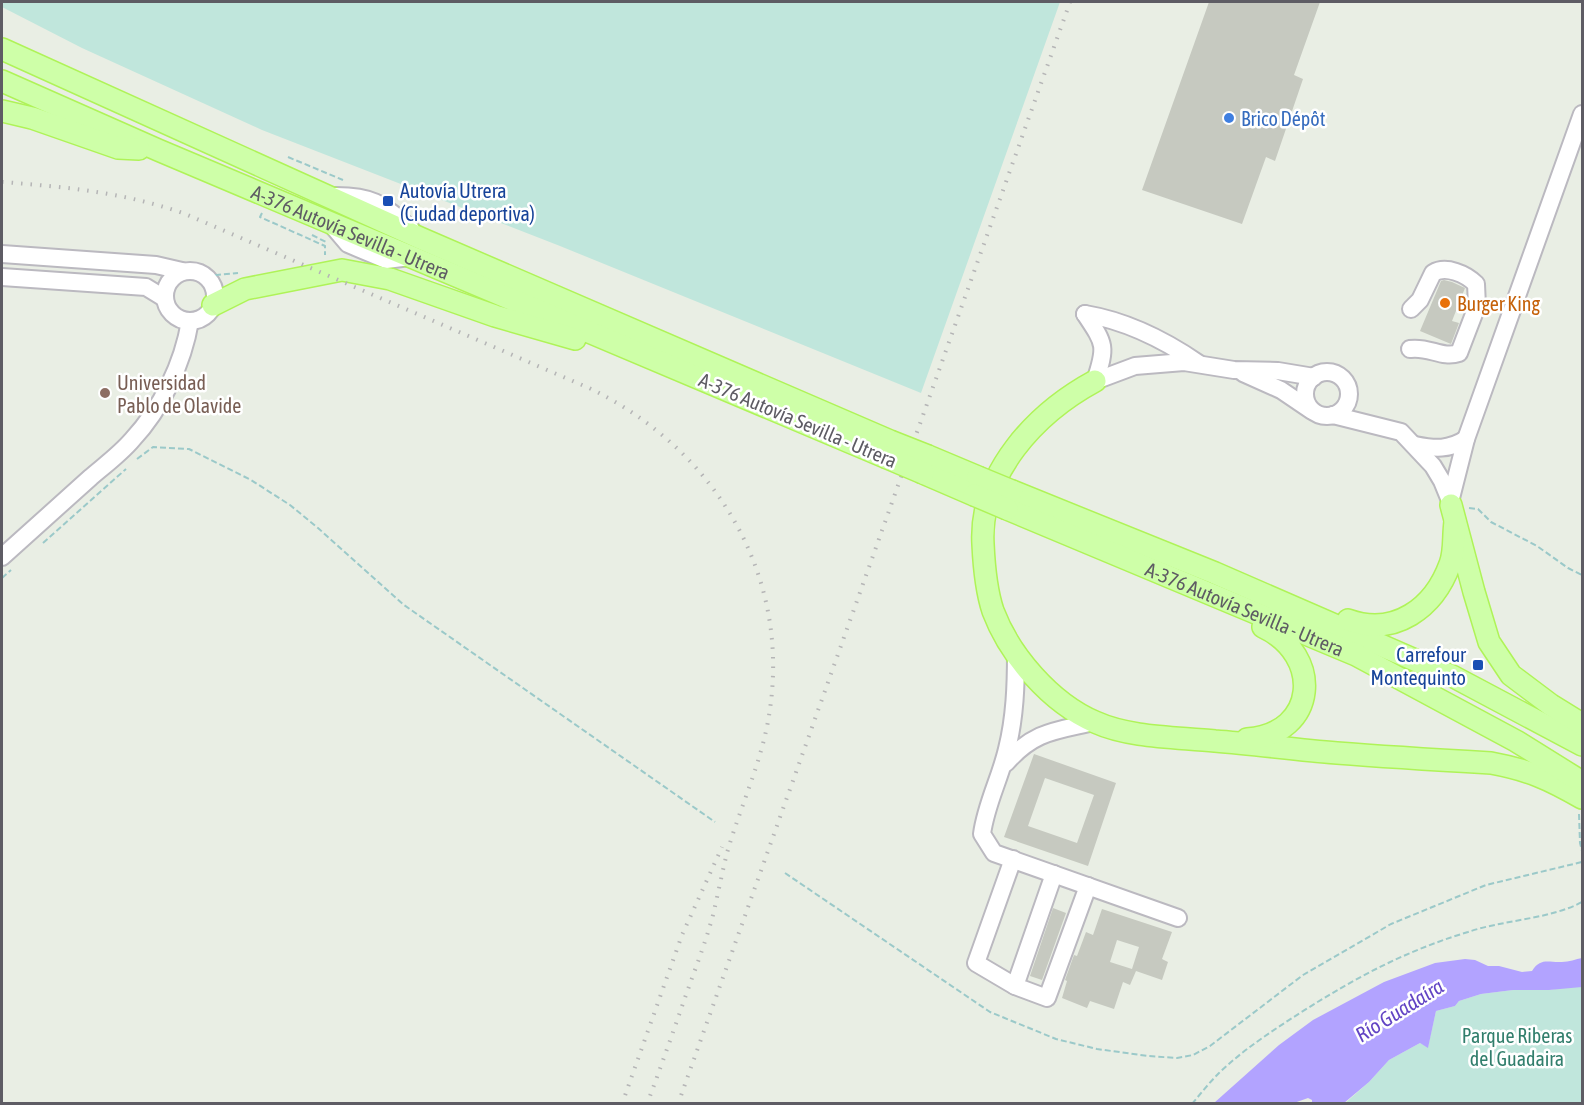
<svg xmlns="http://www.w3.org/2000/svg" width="1584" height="1105" viewBox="0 0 1584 1105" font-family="'Asap Condensed',sans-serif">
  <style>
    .green { fill: #c0e6dc }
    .water { fill: #b2a3ff }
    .building { fill: #c6c9c0; fill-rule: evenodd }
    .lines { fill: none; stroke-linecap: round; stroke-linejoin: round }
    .minor-casing { stroke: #bbb9c0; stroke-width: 20 }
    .major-casing { stroke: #aff358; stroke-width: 24 }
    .path { stroke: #9bc9c9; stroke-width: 2; stroke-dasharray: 6 3; stroke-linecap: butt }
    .minor { stroke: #fff; stroke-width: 16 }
    .major { stroke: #ceffa8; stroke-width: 21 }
    .rail { stroke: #b5b5b6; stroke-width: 4; stroke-dasharray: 1.5 8; stroke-linecap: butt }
    .major-bridge-casing { stroke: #aff358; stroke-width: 24; stroke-linecap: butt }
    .major-bridge { stroke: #ceffa8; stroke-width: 21 }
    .shop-dot { fill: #3f7fe0; stroke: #fff; stroke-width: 2 }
    .transit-dot { fill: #1a4fb4; stroke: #fff; stroke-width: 2 }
    .food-dot { fill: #e8710a; stroke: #fff; stroke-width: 2 }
    .education-dot { fill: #8d6e63; stroke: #fff; stroke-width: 2 }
    .labels { text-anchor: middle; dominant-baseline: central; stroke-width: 5; stroke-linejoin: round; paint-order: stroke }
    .shop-label { font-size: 20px; fill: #366cbe; stroke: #fff; text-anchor: start }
    .transit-label { font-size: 20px; fill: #164399; stroke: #fff; text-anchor: start }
    .street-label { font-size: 20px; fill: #5e5c64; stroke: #fff }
    .food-label { font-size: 20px; fill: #c56008; stroke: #fff; text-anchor: start }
    .education-label { font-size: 20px; fill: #785e54; stroke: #fff; text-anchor: start }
    .park-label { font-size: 20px; fill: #317e6c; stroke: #fff }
    .water-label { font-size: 21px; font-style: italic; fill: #6244c4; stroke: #fff }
  </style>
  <rect width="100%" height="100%" fill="#e9eee4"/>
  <g class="green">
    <path d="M2 2H1060L921 393 560 246 262 130 82 48 2 7Z"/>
    <path d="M1568 987H1582V1103L1344 1104 1369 1082 1389 1060 1420 1043 1428 1047 1436 1011 1455 1006 1459 1001 1481 994 1513 990H1549Z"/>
  </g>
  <path class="water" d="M1582 958V987L1549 990H1513L1481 994 1459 1001 1455 1006 1436 1011 1428 1048 1420 1043 1389 1060 1369 1082 1344 1103H1312V1100L1308 1098 1294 1103H1214L1279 1045 1313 1020 1384 982 1435 963 1465 959 1475 960 1488 966H1499L1522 972 1532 971C1541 957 1549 963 1562 962 1569 962 1576 959 1582 958Z"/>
  <g class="building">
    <path d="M1209 2H1320L1294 75 1303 79 1275 161 1266 157 1242 224 1142 190Z"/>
    <path d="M1444 280 1452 282 1465 288 1452 321 1459 323 1451 344 1420 331 1441 281Z"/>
    <path d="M1034 754 1116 783 1088 866 1004 837ZM1045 778 1094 795 1077 843 1028 826Z"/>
    <path d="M1053 908 1066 913 1042 980 1030 976Z"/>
    <path d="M1102 909 1172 932 1162 959 1168 962 1162 980 1136 971 1130 985 1123 982 1114 1009 1090 1001 1087 1008 1062 998 1067 981 1065 980 1074 955 1077 956 1086 932 1093 935ZM1117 940 1139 947 1132 969 1110 962Z"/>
  </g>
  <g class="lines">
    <g class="minor-casing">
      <g id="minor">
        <path d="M331 196C372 195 381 203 411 229"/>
        <path d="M331 224 348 244 386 260 410 257"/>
        <path d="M2 254 156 265 182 271"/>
        <circle cx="190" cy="296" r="25"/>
        <path d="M2 277 146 287 164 298"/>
        <path d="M1085 314C1127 321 1163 339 1198 363"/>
        <path d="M1085 314C1105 344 1107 346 1095 381"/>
        <path d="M1410 349C1429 346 1442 359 1459 353L1477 306 1476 284C1466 274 1446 265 1433 273L1420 300 1411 309"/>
        <circle cx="1327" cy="394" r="22"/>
        <path d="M1243 373 1281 390 1312 411"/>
        <path d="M1095 381 1135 366 1184 362 1234 370 1278 371 1314 377"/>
        <path d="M1333 415 1401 432 1433 466 1442 481 1451 503"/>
        <path d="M1415 445C1435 449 1449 450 1466 439"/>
        <path d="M1450 502 1466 439 1582 114"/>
        <path d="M2 557C31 531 61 504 91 477 105 465 120 454 132 440 161 409 183 364 190 321"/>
        <path d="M1016 652C1016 685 1015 717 1007 749 1000 779 986 804 982 834L994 853 1178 918"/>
        <path d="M1006 763C1034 731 1055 731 1094 722"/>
        <path d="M1013 859 976 963 1015 986"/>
        <path d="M1054 874 1015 986 1047 998 1088 886"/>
      </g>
    </g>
    <g class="major-casing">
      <g id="major">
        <path d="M2 49 420 238 890 441"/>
        <path id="s1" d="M2 81 158 150 885 457"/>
        <path d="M2 111 32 118 118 148 139 149"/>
        <path d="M213 305 245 289 342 270 390 279 495 316 575 339"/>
        <path d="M1095 381C1036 413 979 473 983 544 984 566 986 590 993 611 1010 656 1051 703 1095 722 1130 738 1177 737 1215 741 1256 744 1296 750 1337 753 1388 757 1439 760 1491 763 1529 770 1549 779 1582 798"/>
        <path d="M928 456 978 477"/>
        <path d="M923 473 974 495"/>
        <path d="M1012 491 1215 573 1454 677 1582 745"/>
        <path d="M1451 505 1474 592 1489 642 1511 675 1551 705 1582 724"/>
        <path id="s2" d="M1007 509 1356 655 1516 741 1582 782"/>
        <path d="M1348 620C1395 637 1434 608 1450 564 1455 552 1453 535 1455 522"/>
        <path d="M1247 739C1318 734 1323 655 1263 627"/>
      </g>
    </g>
    <g class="path">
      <path d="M288 157 343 180"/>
      <path d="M262 213 260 217 325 246V255"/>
      <path d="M312 235 326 242"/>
      <path d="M206 276 238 273"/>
      <path d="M137 459 153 447 189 449 251 480 290 505 318 528 404 605 715 822"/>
      <path d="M1469 508 1478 509 1491 522 1537 546 1568 568 1582 575"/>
      <path d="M43 543 126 469"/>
      <path d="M2 578 11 570"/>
      <path d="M1579 814 1580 843 1582 851"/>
      <path d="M785 873 990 1012 1056 1039 1097 1049 1148 1056 1177 1058 1193 1055 1210 1046 1303 975 1391 924 1486 885 1582 862"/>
      <path d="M1192 1104C1201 1093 1210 1082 1219 1073 1244 1049 1272 1031 1300 1013 1355 978 1405 951 1468 932 1503 920 1551 919 1582 902"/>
    </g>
    <use href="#minor" class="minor"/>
    <use href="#major" class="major"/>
    <g class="rail">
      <path d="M2 182C67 187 121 192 183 213L589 388C712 447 790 571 770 709 763 760 741 804 727 853 722 873 718 894 713 915 706 941 696 967 687 992 674 1029 661 1067 647 1104"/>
      <path d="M622 1104 682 935 722 847"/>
      <path d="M678 1104 1070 2"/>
    </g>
    <g class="major-bridge-casing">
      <g id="major-bridge">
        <path d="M890 441 928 456"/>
        <path d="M885 457 923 473"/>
        <path d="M978 477 1012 491"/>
        <path d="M974 495 1007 509"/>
      </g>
    </g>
    <use href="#major-bridge" class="major-bridge"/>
  </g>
  <circle class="shop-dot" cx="1229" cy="118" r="6"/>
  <g class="transit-dot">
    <rect x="382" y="195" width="12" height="12" rx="3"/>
    <rect x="1472" y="659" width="12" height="12" rx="3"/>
  </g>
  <circle class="food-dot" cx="1445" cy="303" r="6"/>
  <circle class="education-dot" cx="105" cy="393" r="6"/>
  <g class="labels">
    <g class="shop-label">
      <text x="1241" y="118">Brico Dépôt</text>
    </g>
    <g class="transit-label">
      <text x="400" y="190">Autovía Utrera<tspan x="400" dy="23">(Ciudad deportiva)</tspan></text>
      <text x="1466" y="654" text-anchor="end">Carrefour<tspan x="1466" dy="23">Montequinto</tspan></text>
    </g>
    <g class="street-label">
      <text stroke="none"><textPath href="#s1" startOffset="380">A-376 Autovía Sevilla - Utrera</textPath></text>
      <text transform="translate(798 420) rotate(23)">A-376 Autovía Sevilla - Utrera</text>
      <text stroke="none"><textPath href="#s2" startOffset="258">A-376 Autovía Sevilla - Utrera</textPath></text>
    </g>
    <g class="food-label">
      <text x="1457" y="303">Burger King</text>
    </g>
    <g class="education-label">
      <text x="117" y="382">Universidad<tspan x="117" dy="23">Pablo de Olavide</tspan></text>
    </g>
    <g class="park-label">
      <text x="1517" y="1035">Parque Riberas<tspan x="1517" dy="23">del Guadaira</tspan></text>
    </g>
    <g class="water-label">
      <text transform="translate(1399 1010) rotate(-32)">Río Guadaíra</text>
    </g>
  </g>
  <rect width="1584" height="1105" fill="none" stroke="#5e5c64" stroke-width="6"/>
</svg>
